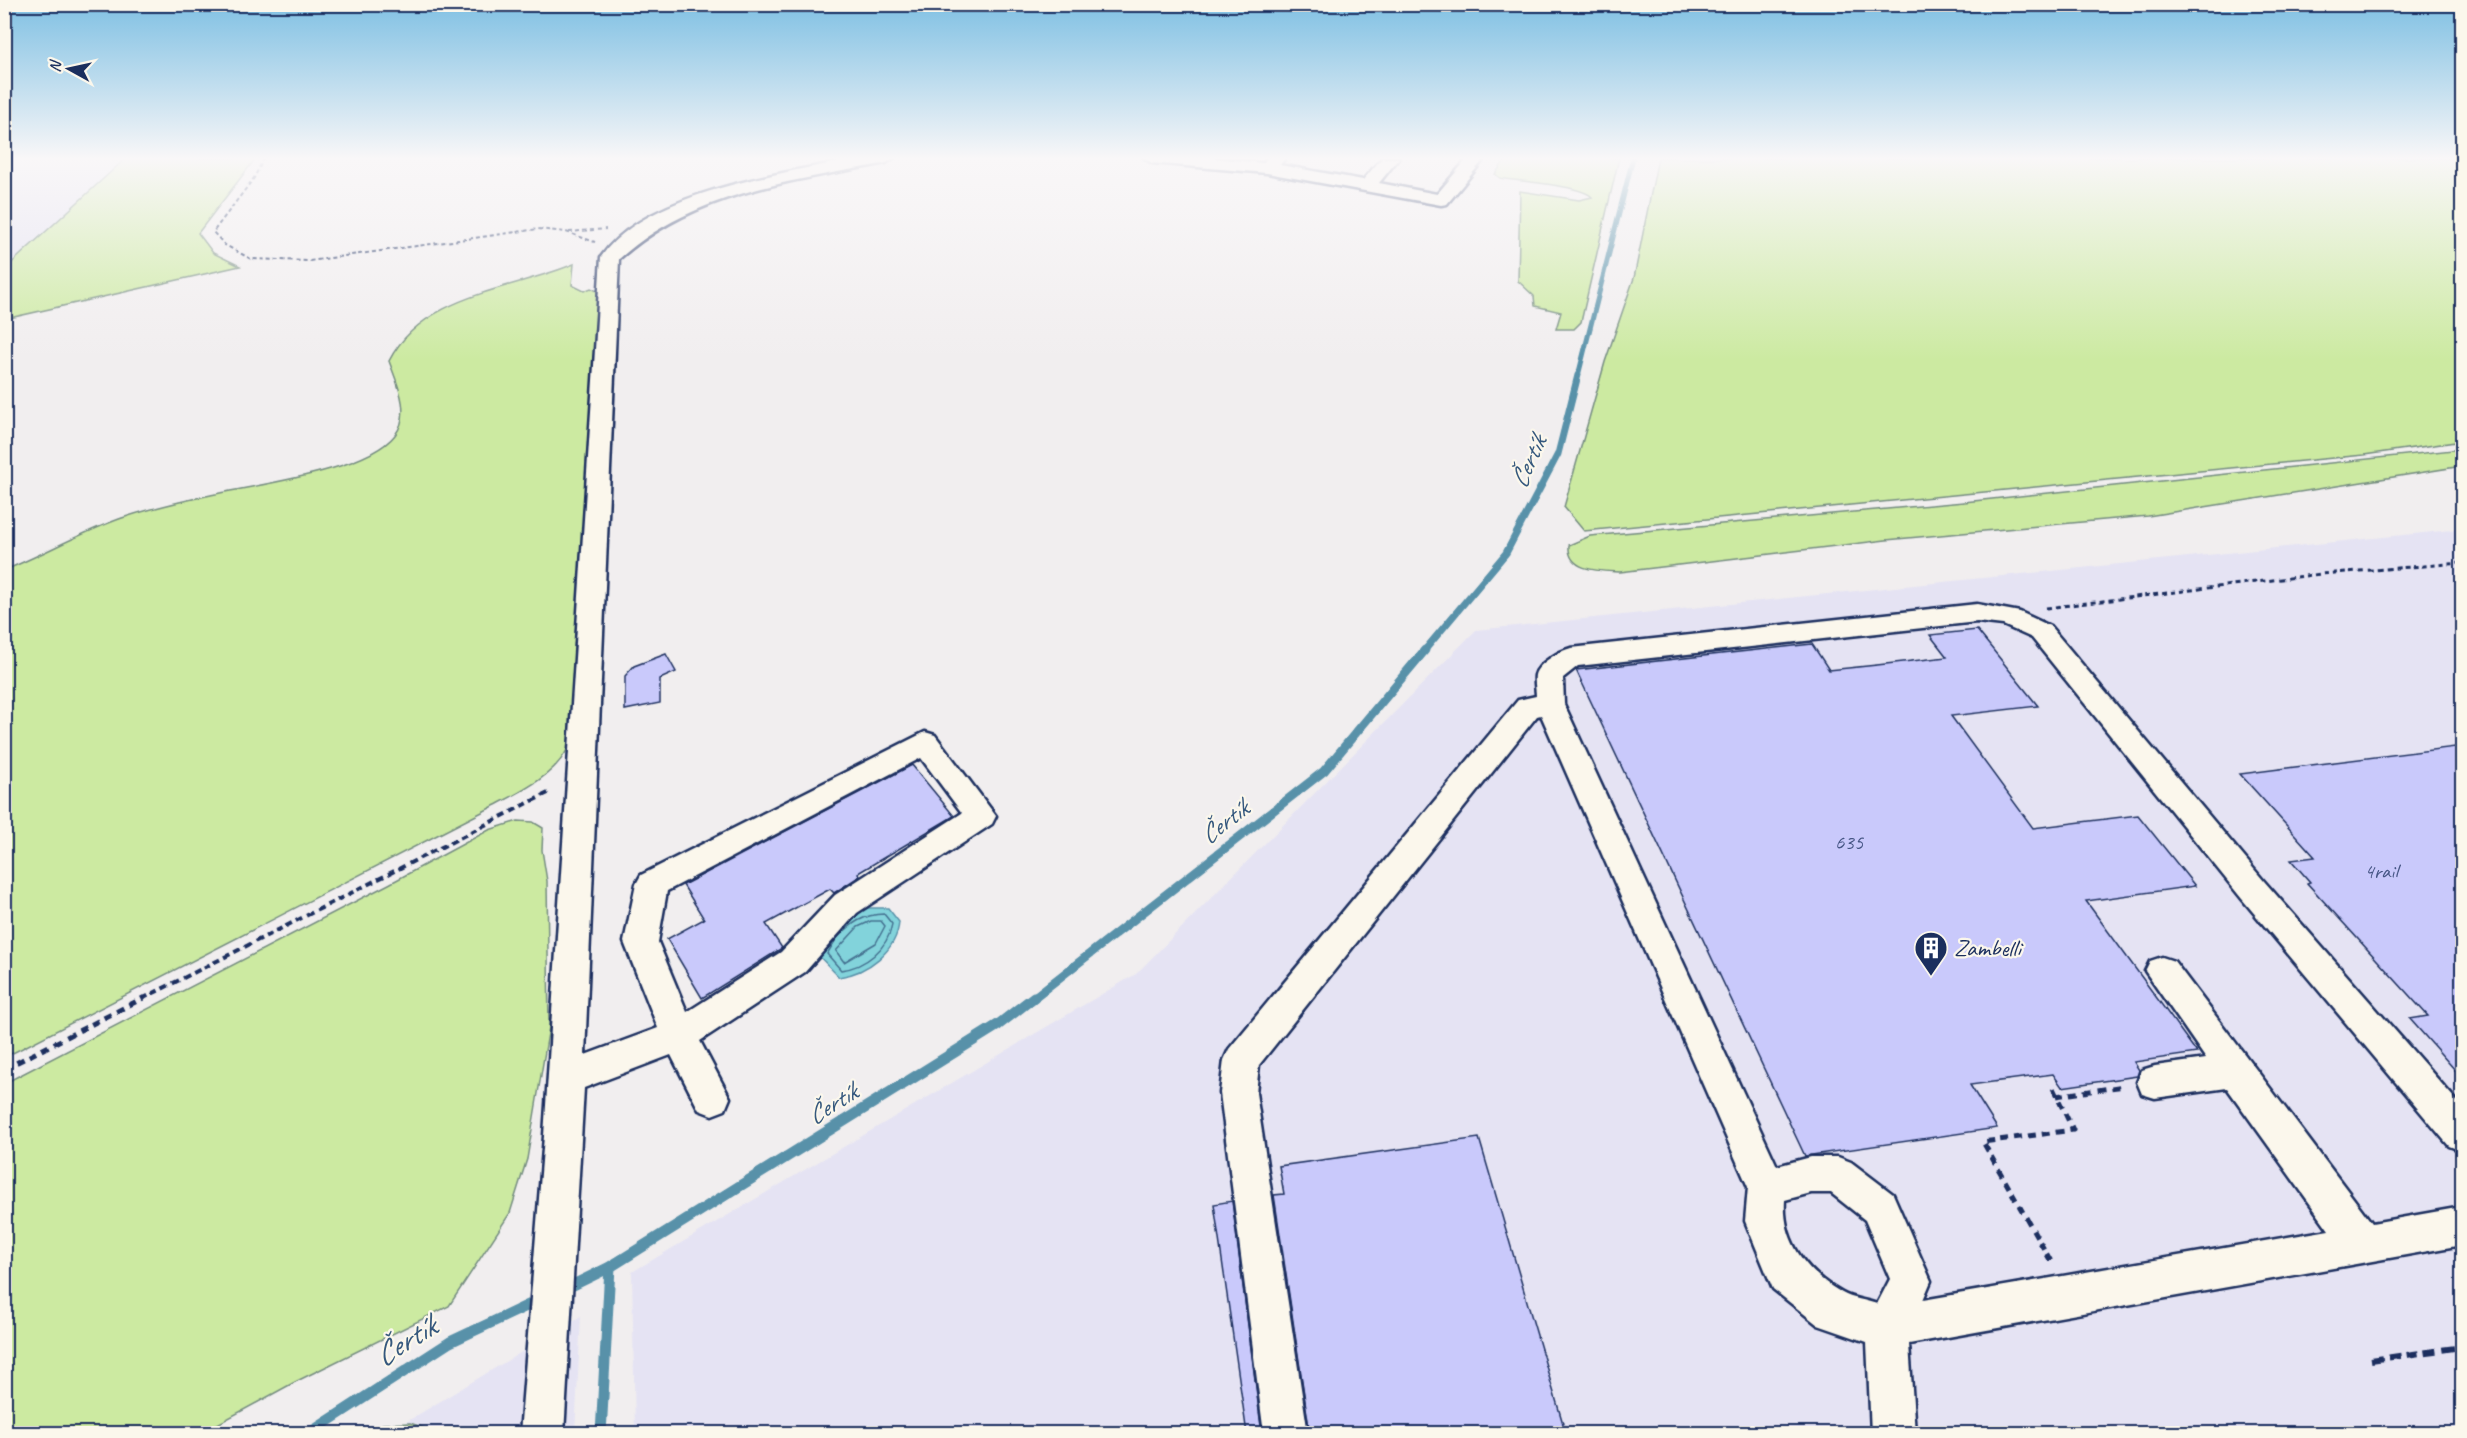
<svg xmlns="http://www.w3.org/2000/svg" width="2467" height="1438" viewBox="0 0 2467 1438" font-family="Caveat,sans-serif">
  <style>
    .built { fill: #e5e3f3 }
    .green { fill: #cceaa1; stroke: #748c80; stroke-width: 1.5 }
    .water { fill: #82d3db; stroke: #5991a9; stroke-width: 1.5 }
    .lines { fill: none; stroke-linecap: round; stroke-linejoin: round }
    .shore { stroke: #447190; stroke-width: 1.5 }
    .stream-far3 { stroke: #5991a9; stroke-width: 5 }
    .stream-far2 { stroke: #5991a9; stroke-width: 7 }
    .stream-far1 { stroke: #5991a9; stroke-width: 9 }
    .stream { stroke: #5991a9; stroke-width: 11 }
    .building { fill: #c9c9fb; stroke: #1b2f5e; stroke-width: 1.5 }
    .minor-casing { stroke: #1b2f5e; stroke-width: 5 }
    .path-far3 { stroke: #1b2f5e; stroke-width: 2; stroke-dasharray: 4 3; stroke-linecap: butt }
    .path-far2 { stroke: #1b2f5e; stroke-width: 3; stroke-dasharray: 5 4; stroke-linecap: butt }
    .path-far1 { stroke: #1b2f5e; stroke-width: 4; stroke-dasharray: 7 4.5; stroke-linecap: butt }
    .path { stroke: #1b2f5e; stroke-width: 5; stroke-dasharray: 8 6; stroke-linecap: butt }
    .minor { fill: #fbf7ec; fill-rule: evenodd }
    .rail { stroke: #1b2f5e; stroke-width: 6; stroke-dasharray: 12 6; stroke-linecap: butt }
    .labels { text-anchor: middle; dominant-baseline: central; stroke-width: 4.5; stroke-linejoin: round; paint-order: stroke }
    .number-label { font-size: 21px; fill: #465685 }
    .poi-label { font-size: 24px; fill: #1b2f5e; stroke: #fbf7ec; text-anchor: start }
    .water-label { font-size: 26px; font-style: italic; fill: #35587d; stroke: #fbf7ec }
    .near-water-label { font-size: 32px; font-style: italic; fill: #35587d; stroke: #fbf7ec }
  </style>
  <rect width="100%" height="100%" fill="#f1eeef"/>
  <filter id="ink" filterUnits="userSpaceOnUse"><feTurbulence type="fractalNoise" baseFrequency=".0167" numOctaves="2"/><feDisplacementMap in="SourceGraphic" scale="12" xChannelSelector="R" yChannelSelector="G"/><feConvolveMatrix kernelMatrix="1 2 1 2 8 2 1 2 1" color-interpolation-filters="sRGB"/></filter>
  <g filter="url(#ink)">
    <g class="built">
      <path d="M5 158H126L5 269Z"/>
      <path d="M2462 529V1433H635L632 1272 1136 974 1476 630Z"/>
      <path d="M581 1316 575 1433H388Z"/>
    </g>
    <g class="green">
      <path d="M126 158H256L198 233 213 253 240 266 5 319V269Z"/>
      <path d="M1507 158H1619L1581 322 1574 329H1556L1561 312 1535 306 1534 296 1518 281 1520 191 1579 200 1592 197C1580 185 1520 182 1500 178L1495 174Z"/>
      <path d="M1658 158H2462V441L2364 455 1584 531 1564 507 1605 362 1634 278Z"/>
      <path d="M574 264 572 285 584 291 591 288 597 291 596 350 568 748C554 777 518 793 490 808L5 1057V570C44 554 82 532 122 518 149 509 178 502 206 496 253 485 366 472 395 435 412 413 397 383 389 361 423 294 512 290 574 264Z"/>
      <path d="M2462 449V466L2148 516 1886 540 1620 572C1600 571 1567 572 1569 545L1590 536 1964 502Z"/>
      <path d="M518 821 533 822 543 828 542 850 547 881 549 1027 527 1159 510 1213 449 1306 295 1382 201 1433H5V1083L389 884 489 830Z"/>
      <path d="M410 1423 439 1433H363L383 1424Z"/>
    </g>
    <path class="water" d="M868 908H888L899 922C897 951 867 973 839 977L817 954 851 916Z"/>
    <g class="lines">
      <g class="shore">
        <path d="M871 921H881L885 926 876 943 844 962 836 951 858 927Z"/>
        <path d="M835 941 827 954 841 970C865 967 888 949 892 924L884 914C863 914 851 924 837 938"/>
      </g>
      <path class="stream-far3" d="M1578 376 1633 158"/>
      <path class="stream-far2" d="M1424 651 1506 553 1558 454 1578 375"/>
      <path class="stream-far1" d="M1032 999 1324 771 1425 650"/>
      <g class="stream">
        <path d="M565 1289 610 1267 998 1025 1034 997"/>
        <path d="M308 1434 450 1342 535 1302"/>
        <path d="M601 1434 610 1267"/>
      </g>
    </g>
    <g class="building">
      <path d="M1977 630 2038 706 1951 716 2033 828 2138 815 2195 886 2086 901 2197 1053 2134 1062 2139 1070 2137 1076 2062 1087 2053 1074 1970 1085 1997 1128 1805 1156 1576 670 1812 644 1829 670 1877 665 1947 657 1930 635Z"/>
      <path d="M666 654 676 672 660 679V703L625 710V676L634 666Z"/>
      <path d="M2463 746V1079L2410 1019 2428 1016 2307 883 2310 882 2291 860 2315 857 2240 774Z"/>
      <path d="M912 765 954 816 858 873 860 876 834 893 830 889 766 924 782 948 702 998 667 939 704 919 683 885Z"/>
      <path d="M1479 1138 1566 1434H1310L1274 1195 1284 1194 1279 1166Z"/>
      <path d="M1232 1201 1262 1434H1247L1214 1204Z"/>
    </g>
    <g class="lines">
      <g class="minor-casing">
        <g id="minor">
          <path d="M859 158H894L886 163C790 182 695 191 619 259L585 1055 658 1028 624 942 636 884 641 875 925 732 935 735 996 816 992 824 857 913 805 972 700 1041 730 1098 725 1110 712 1115 699 1110 671 1055 584 1088 564 1434H520L544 1136 601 257C646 191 786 173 859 158ZM921 758 962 813 835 895 781 952 687 1012 658 942 667 891Z"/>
          <path d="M1144 158H1213L1263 163 1267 158H1285L1280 165 1363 180 1382 158H1399L1379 183 1437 194 1468 158H1485L1447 204 1441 205 1267 173 1152 163Z"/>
          <path d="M1977 604 2020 612 2050 626 2264 881 2462 1107V1151L2449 1146 2242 899 2032 638 2003 625 1977 622 1578 666 1563 678 1564 704 1777 1166 1811 1157H1838L1851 1162 1893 1194 1931 1281 1923 1300 2329 1230 2227 1088 2155 1098 2142 1094 2137 1082 2142 1070 2155 1066 2206 1059 2145 971 2150 961 2162 957 2174 961 2372 1223 2462 1207V1245L1909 1344 1915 1434H1871L1867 1342 1818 1325 1773 1289 1745 1221 1748 1187 1541 715 1537 716 1259 1065 1256 1093 1308 1434H1264L1220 1093 1224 1060 1229 1049 1518 700 1536 696C1536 690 1534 681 1535 675 1538 663 1560 651 1571 648ZM1811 1193H1831L1865 1220 1890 1279 1877 1304C1866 1300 1852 1299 1842 1293 1807 1273 1782 1242 1785 1200Z"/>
        </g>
      </g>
      <g class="path-far3">
        <path d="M264 158 254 178 213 232 225 245 251 259 309 261 538 229 566 232 595 242"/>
        <path d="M569 232 606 229"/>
      </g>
      <path class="path-far2" d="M2046 608 2321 574 2462 563"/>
      <path class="path-far1" d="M142 999 552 791"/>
      <g class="path">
        <path d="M4 1069 145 997"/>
        <path d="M2053 1088 2073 1130 1983 1142 2053 1265"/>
        <path d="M2056 1096 2124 1086"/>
      </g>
      <use href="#minor" class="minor"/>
      <path class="rail" d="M2371 1360 2462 1347"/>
    </g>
  </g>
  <linearGradient id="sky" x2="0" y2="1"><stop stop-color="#7fc0e3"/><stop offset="0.44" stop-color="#f9f7f8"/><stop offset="1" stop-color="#f9f7f8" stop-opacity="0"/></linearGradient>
  <rect width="2467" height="360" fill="url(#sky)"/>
  <defs>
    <g id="building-pin" transform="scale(1.725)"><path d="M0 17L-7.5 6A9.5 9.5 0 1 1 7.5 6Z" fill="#1b2f5e" stroke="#fbf7ec"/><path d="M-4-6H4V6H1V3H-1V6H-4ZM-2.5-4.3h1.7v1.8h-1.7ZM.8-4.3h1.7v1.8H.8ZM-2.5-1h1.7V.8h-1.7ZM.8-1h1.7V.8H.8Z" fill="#fff"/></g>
  </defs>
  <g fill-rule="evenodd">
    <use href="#building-pin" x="1931" y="948"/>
  </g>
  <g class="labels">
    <g class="number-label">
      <text x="1849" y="842">635</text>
      <text x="2381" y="871">4rail</text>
    </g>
    <g class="poi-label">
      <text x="1954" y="948">Zambelli</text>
    </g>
    <g class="water-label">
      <text transform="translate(1528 462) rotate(-66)">Čertík</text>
      <text transform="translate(1224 822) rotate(-38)">Čertík</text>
      <text transform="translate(832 1104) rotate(-32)">Čertík</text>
    </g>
    <g class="near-water-label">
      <text transform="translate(405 1341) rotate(-32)">Čertík</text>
    </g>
  </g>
  <rect width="2467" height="1438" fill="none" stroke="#fbf7ec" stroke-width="24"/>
  <rect x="12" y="12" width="2443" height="1414" fill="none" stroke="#1b2f5e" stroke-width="2" filter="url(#ink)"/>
  <g transform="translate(69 69) rotate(278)" stroke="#fbf7ec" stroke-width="4.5" paint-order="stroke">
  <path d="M0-4.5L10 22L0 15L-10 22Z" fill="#1b2f5e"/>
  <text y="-9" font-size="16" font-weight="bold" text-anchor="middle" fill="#1b2f5e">N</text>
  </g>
</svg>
